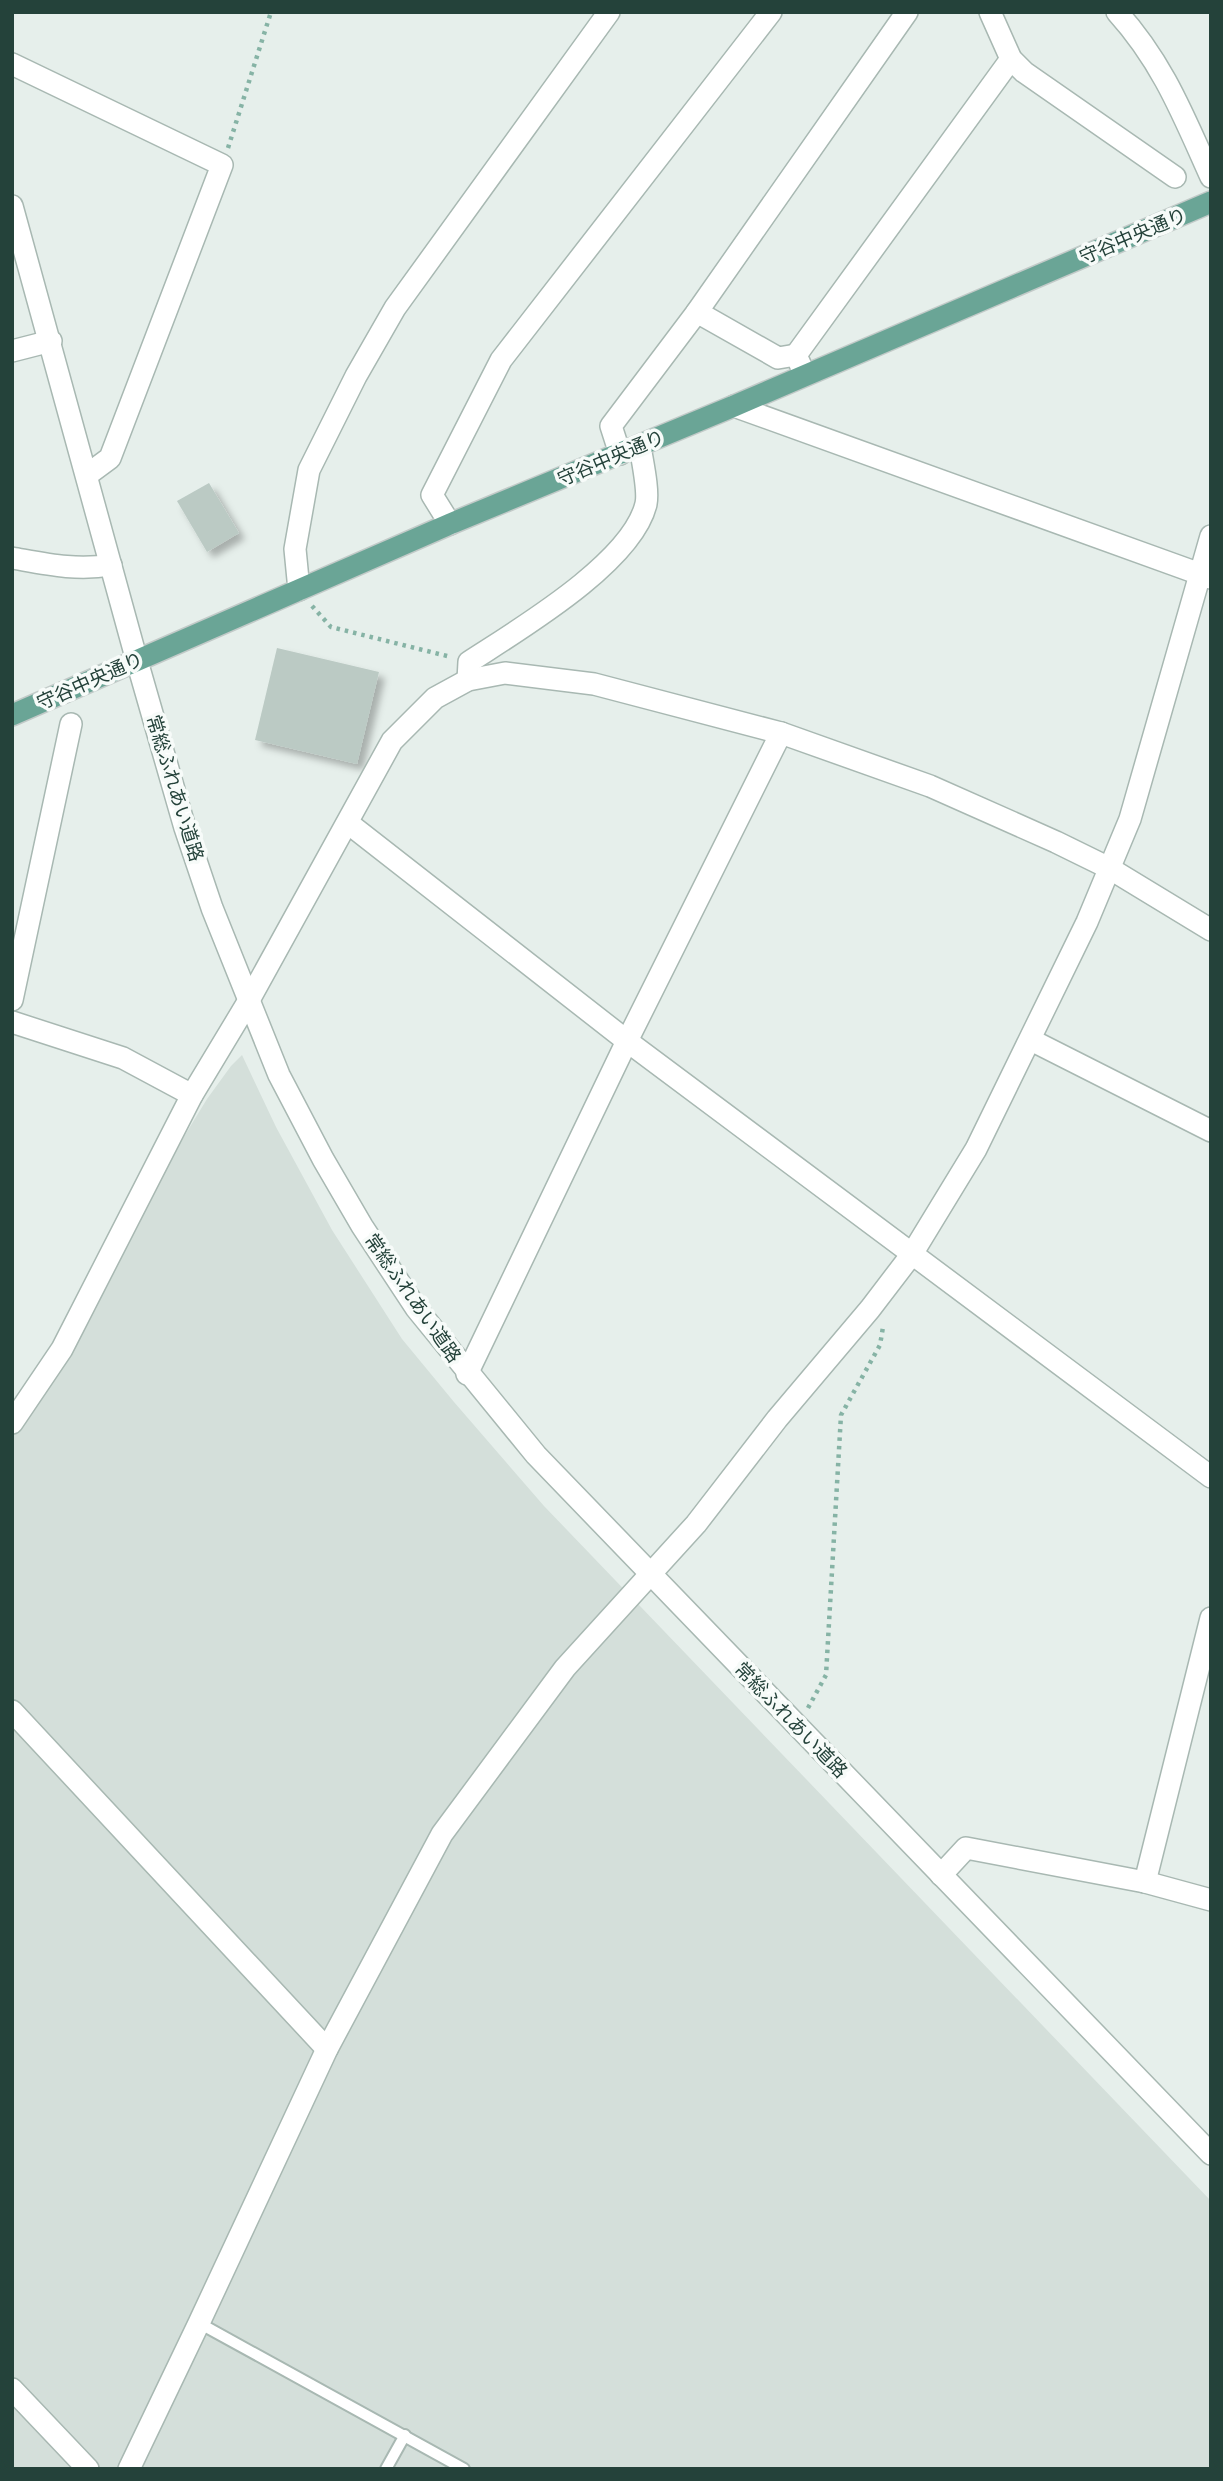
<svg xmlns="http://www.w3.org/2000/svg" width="1223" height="2481" viewBox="0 0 1223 2481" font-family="'DM Sans','Noto Sans JP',sans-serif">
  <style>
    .built { fill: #d4dfda }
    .building { fill: #bbcac4; filter: url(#shadow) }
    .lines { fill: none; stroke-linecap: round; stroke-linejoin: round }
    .service-casing { stroke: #a8b8b2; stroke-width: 14 }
    .minor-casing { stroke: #a8b8b2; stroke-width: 24 }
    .tertiary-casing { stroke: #a8b8b2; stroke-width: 24 }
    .primary-casing { stroke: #c2cac8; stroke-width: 24 }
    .path { stroke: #86b3a5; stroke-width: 4.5; stroke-dasharray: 3.5 5; stroke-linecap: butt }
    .service { stroke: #fff; stroke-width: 10 }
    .minor { stroke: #fff; stroke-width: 21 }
    .tertiary { stroke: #fff; stroke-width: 21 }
    .primary { stroke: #6aa596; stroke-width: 21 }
    .labels { text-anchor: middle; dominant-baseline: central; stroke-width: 7; stroke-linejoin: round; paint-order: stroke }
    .street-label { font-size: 19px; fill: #24423a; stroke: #f7fbf9 }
  </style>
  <defs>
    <filter id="shadow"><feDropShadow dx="6" dy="6" stdDeviation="3.5" flood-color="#0004"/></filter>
  </defs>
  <rect width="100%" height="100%" fill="#e6efeb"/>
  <path class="built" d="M242 1055 276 1127 332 1230 402 1339 454 1402 544 1506 1211 2201V2469H12V1403L50 1356 207 1099 231 1066Z"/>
  <g class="building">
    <path d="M209 483 239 533 207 552 177 501Z"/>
    <path d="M277 648 379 672 357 764 255 740Z"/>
  </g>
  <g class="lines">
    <g class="service-casing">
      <g id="service">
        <path d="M199 2323 464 2469"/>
        <path d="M386 2469 405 2435"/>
      </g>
    </g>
    <g class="minor-casing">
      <g id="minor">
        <path d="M990 12 1011 59 1024 72 1175 177"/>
        <path d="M12 64 222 165 110 458 87 475"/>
        <path d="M697 312 778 358 796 355"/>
        <path d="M12 351 51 341"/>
        <path d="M805 375 796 355 1011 59"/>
        <path d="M734 406 1211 578"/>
        <path d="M620 454 611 426 697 312 907 12"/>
        <path d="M450 524 432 495 501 360 771 12"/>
        <path d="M12 558C46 564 76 571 111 565"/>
        <path d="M299 590 295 549 309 470 356 376 395 308 609 12"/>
        <path d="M468 680 469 662C518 630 632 563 646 504 649 490 642 460 640 446"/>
        <path d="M348 823 627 1041 1211 1477"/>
        <path d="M12 1000 71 724"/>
        <path d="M12 1022 123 1058 192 1095"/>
        <path d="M1031 1040 1211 1131"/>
        <path d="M467 1374 627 1041 781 733"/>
        <path d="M12 1711 327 2049"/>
        <path d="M941 1875 966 1848 1145 1882 1211 1900"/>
        <path d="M1145 1882 1211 1618"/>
        <path d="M12 2389 88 2469"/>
      </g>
    </g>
    <g class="tertiary-casing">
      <g id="tertiary">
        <path d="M1117 12C1163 63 1183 115 1211 177"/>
        <path d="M12 206 137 661 185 828 212 908 279 1075 323 1159 362 1226 416 1308 536 1455 1211 2154"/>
        <path d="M12 1423 62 1349 192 1095 248 1002 392 741 435 698 468 680 505 673 594 684 781 733 930 786 1056 842 1109 868 1211 930"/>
        <path d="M129 2469 199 2323 327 2049 442 1834 565 1668 696 1524 777 1419 870 1309 912 1254 976 1149 1087 922 1130 819 1211 536"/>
      </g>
    </g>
    <g class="primary-casing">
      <path id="primary" d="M12 715 450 524 734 406 1211 202"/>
    </g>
    <g class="path">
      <path d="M228 148 271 12"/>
      <path d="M312 606 331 627 451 657"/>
      <path d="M808 1708 826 1675 841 1415 880 1345 883 1327"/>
    </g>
    <use href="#service" class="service"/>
    <use href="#minor" class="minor"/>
    <use href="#tertiary" class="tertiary"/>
    <use href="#primary" class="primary"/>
  </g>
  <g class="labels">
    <g class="street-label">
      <text transform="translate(1133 236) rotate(-23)">守谷中央通り</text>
      <text transform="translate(611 458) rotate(-23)">守谷中央通り</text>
      <text transform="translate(90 681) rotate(-24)">守谷中央通り</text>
      <text transform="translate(175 788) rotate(73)">常総ふれあい道路</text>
      <text transform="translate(413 1298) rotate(55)">常総ふれあい道路</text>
      <text transform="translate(791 1720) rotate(46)">常総ふれあい道路</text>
    </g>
  </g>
  <rect width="1223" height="2481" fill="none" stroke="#24423a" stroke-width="28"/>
</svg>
